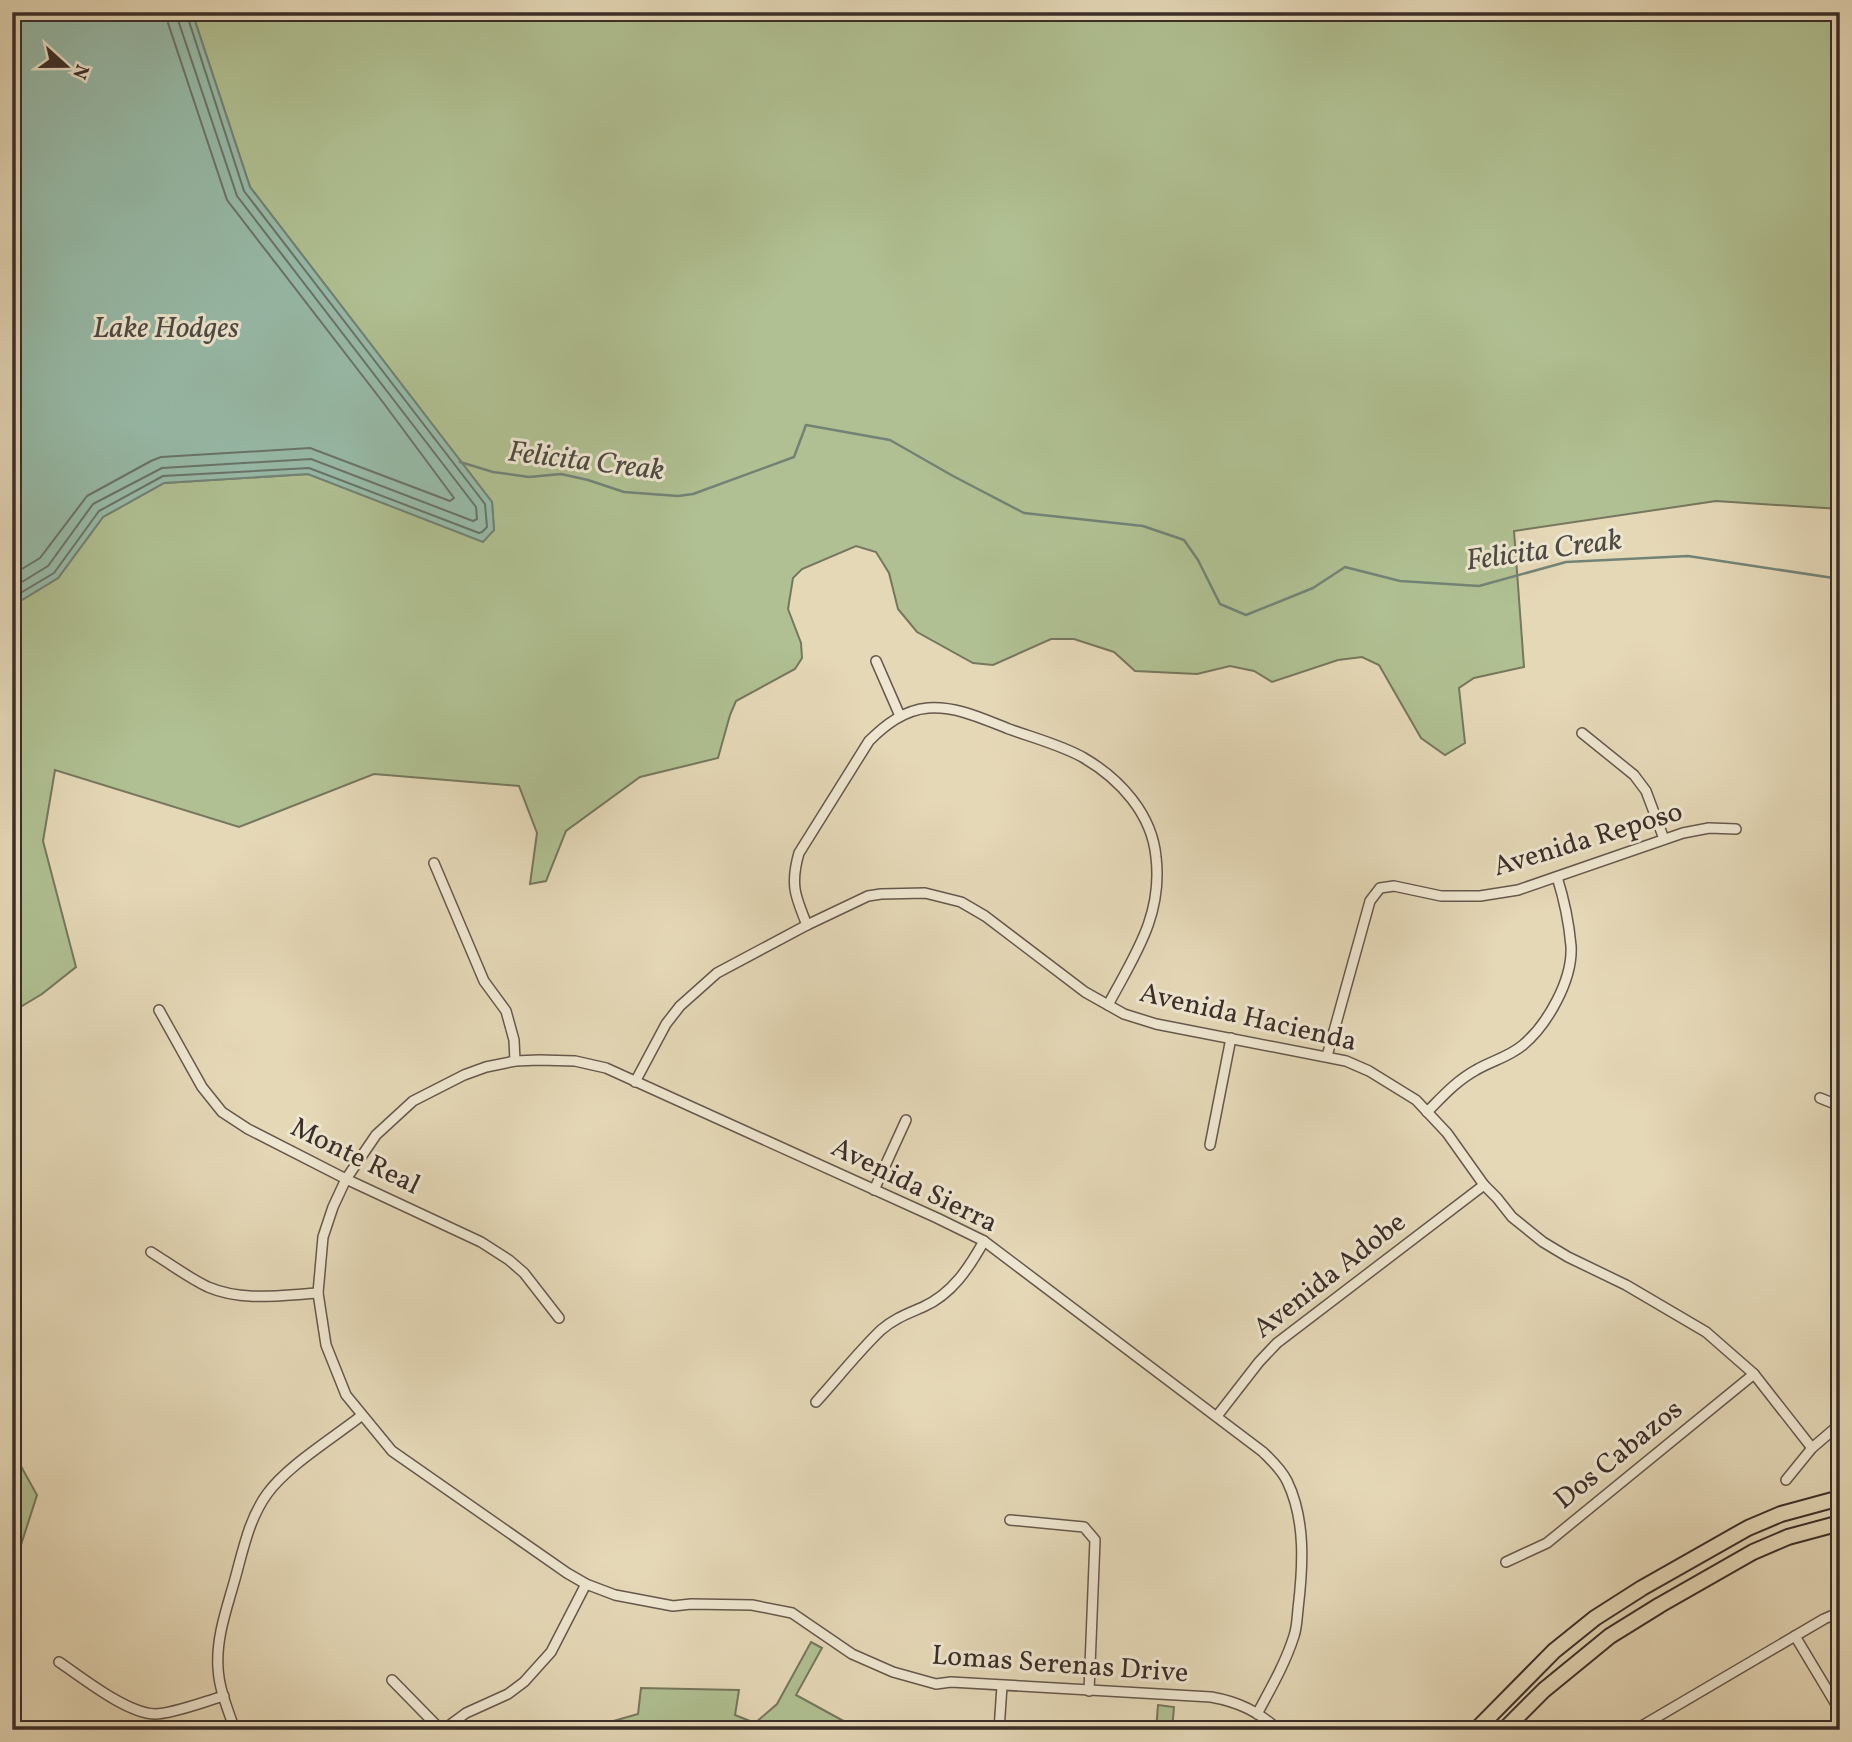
<svg xmlns="http://www.w3.org/2000/svg" width="1852" height="1742" viewBox="0 0 1852 1742" font-family="Vollkorn,serif">
  <style>
    .green { fill: #b0c092; stroke: #76775e; stroke-width: 2 }
    .water { fill: #97bba9; stroke: #728376; stroke-width: 2 }
    .lines { fill: none; stroke-linecap: round; stroke-linejoin: round }
    .shore { stroke: #697469; stroke-width: 2 }
    .stream { stroke: #728376; stroke-width: 2.5 }
    .street-casing { stroke: #66584c; stroke-width: 12 }
    .primary-casing { stroke: #3b2e29; stroke-width: 18 }
    .street { stroke: #eee6d0; stroke-width: 9 }
    .primary { stroke: #e5d8b7; stroke-width: 14 }
    .labels { text-anchor: middle; dominant-baseline: central; stroke-width: 6; stroke-linejoin: round; paint-order: stroke }
    .street-label { font-size: 28px; fill: #3b2e29; stroke: #eee6d0 }
    .water-label { font-size: 30px; font-style: italic; fill: #4d4a43; stroke: #eee6d0 }
  </style>
  <rect width="100%" height="100%" fill="#e5d8b7"/>
  <filter id="stains"><feTurbulence type="fractalNoise" baseFrequency=".00286" numOctaves="4"/><feColorMatrix values="0 0 0 0 .2 0 0 0 0 .09 0 0 0 0 .02 0 0 0 .5 -.17"/></filter>
  <radialGradient id="worn" r=".72"><stop offset=".6" stop-color="#630" stop-opacity="0"/><stop offset="1" stop-color="#630" stop-opacity=".3"/></radialGradient>
  <g class="green">
    <path d="M192 12H1840V509L1716 501 1514 531 1524 667 1474 678 1459 688 1465 743 1445 755 1421 738 1379 665 1362 657 1338 660 1272 682 1254 671 1230 666 1197 674 1135 671 1114 652 1074 639H1051L993 665 973 663 917 632 898 609 889 573 876 552 856 546 802 569 793 578 788 609 801 643 802 658 795 669 736 701 730 715 718 758 640 777 566 831 546 881 530 884 537 833 519 786 374 774 239 827 55 770 43 841 76 967 42 994 12 1012V606L58 578 103 517 164 483 308 474 482 541 494 530 492 502 250 187Z"/>
    <path d="M12 1450 37 1495 12 1573Z"/>
    <path d="M811 1642 822 1648 796 1695 860 1730H582L638 1714 641 1688 739 1690 735 1715 755 1723 777 1704Z"/>
    <path d="M1158 1705 1174 1707 1172 1730H1156Z"/>
  </g>
  <path class="water" d="M12 12H192L250 187 492 502 494 530 483 542 308 474 164 483 103 517 58 578 12 606Z"/>
  <g class="lines">
    <g class="shore">
      <path d="M12 575 40 558 87 496 151 461 161 457 310 448 450 501 454 498 382 401 227 200 168 23 167 12"/>
      <path d="M12 588 48 566 93 504 162 468 311 459 473 521 477 519 476 507 237 196 178 20 177 12"/>
      <path d="M12 598 54 573 99 511 163 476 309 468 479 533 482 532 487 527 485 504 244 191 186 12"/>
    </g>
    <path class="stream" d="M460 462 493 472 529 477 561 474 588 480 624 492 678 496 693 494 794 457 806 425 890 440 953 476 1024 513 1143 526 1184 540 1198 560 1220 604 1246 615 1313 588 1345 567 1400 581 1479 586 1566 562 1688 556 1840 579"/>
    <g class="street-casing">
      <g id="street">
        <path d="M876 661 900 716"/>
        <path d="M1582 733 1634 775 1646 791 1664 839"/>
        <path d="M434 863 484 981 506 1011 514 1040 515 1061"/>
        <path d="M807 925C795 896 790 884 799 853L869 741C885 725 904 710 928 708 957 706 983 719 1009 729 1031 737 1064 746 1084 758 1120 779 1152 814 1156 857 1163 916 1134 956 1108 1005"/>
        <path d="M159 1010 202 1087 222 1112 248 1129 346 1179 481 1242 509 1260 524 1273 559 1318"/>
        <path d="M1327 1056 1370 901 1380 888 1394 886 1441 896H1480L1518 890 1683 833 1709 828 1736 829"/>
        <path d="M635 1082 666 1024 680 1006 717 973 807 925 868 896 881 894 925 893 961 902 985 916 1085 992 1124 1014 1156 1024 1346 1061 1369 1071 1416 1100 1447 1133 1484 1185 1497 1198 1512 1217 1543 1242 1568 1257 1626 1285 1706 1332 1754 1374 1812 1448"/>
        <path d="M1820 1098 1840 1106"/>
        <path d="M1427 1112C1442 1097 1456 1081 1476 1070 1491 1061 1509 1057 1523 1045 1548 1024 1573 979 1571 946 1569 923 1564 899 1557 877"/>
        <path d="M1210 1145 1231 1038"/>
        <path d="M874 1190 906 1120"/>
        <path d="M151 1252C170 1264 189 1278 208 1287 243 1302 282 1295 318 1293"/>
        <path d="M816 1402C837 1379 858 1352 881 1330 895 1318 907 1314 923 1307 952 1294 969 1268 984 1241"/>
        <path d="M1217 1416 1259 1362 1277 1343 1484 1185"/>
        <path d="M1786 1480 1812 1448 1840 1424"/>
        <path d="M1010 1520 1084 1527 1095 1540 1089 1691"/>
        <path d="M1506 1562 1547 1543 1754 1374"/>
        <path d="M1795 1636 1840 1711"/>
        <path d="M59 1662C83 1678 126 1713 155 1714 173 1714 206 1701 224 1696"/>
        <path d="M392 1680 441 1730"/>
        <path d="M1257 1714C1271 1688 1285 1664 1294 1636 1297 1627 1297 1618 1298 1609 1303 1567 1306 1520 1287 1481 1281 1469 1272 1461 1263 1452L984 1241 937 1218 606 1068 575 1061 539 1060 515 1061 486 1067 464 1075 413 1101 376 1135 346 1179 333 1207 323 1237 318 1293 326 1345 346 1395 392 1451 567 1573 586 1584 615 1595 673 1606 691 1604 752 1605 792 1613 852 1654 893 1672 936 1684 951 1682 1211 1697C1239 1702 1257 1711 1279 1730"/>
        <path d="M235 1730C228 1710 219 1689 218 1668 216 1637 227 1608 235 1579 243 1550 249 1519 267 1494 287 1466 333 1438 361 1416"/>
        <path d="M443 1730 466 1713 508 1694 524 1682 551 1652 586 1584"/>
        <path d="M999 1730 1002 1686"/>
        <path d="M1635 1730 1824 1619 1840 1612"/>
      </g>
    </g>
    <g class="primary-casing">
      <g id="primary">
        <path d="M1476 1730 1554 1651 1595 1618 1642 1588 1748 1528 1781 1514 1840 1498"/>
        <path d="M1504 1730 1544 1690 1610 1636 1660 1605 1753 1552 1788 1537 1840 1523"/>
      </g>
    </g>
    <use href="#street" class="street"/>
    <use href="#primary" class="primary"/>
  </g>
  <g class="labels">
    <g class="street-label">
      <text transform="translate(1588 840) rotate(-17)">Avenida Reposo</text>
      <text transform="translate(1248 1018) rotate(13)">Avenida Hacienda</text>
      <text transform="translate(355 1157) rotate(26)">Monte Real</text>
      <text transform="translate(914 1186) rotate(26)">Avenida Sierra</text>
      <text transform="translate(1330 1276) rotate(-38)">Avenida Adobe</text>
      <text transform="translate(1619 1455) rotate(-39)">Dos Cabazos</text>
      <text transform="translate(1060 1665) rotate(4)">Lomas Serenas Drive</text>
    </g>
    <g class="water-label">
      <text x="166" y="329">Lake Hodges</text>
      <text transform="translate(586 462) rotate(7)">Felicita Creak</text>
      <text transform="translate(1544 551) rotate(-8)">Felicita Creak</text>
    </g>
  </g>
  <rect width="1852" height="1742" fill="none" stroke="#e5d8b7" stroke-width="42"/>
  <rect x="14" y="14" width="1824" height="1714" fill="none" stroke="#3b2e29" stroke-width="3.5"/>
  <rect x="21" y="21" width="1810" height="1700" fill="none" stroke="#3b2e29" stroke-width="2"/>
  <g transform="translate(66 66) rotate(111)" stroke="#eee6d0" stroke-width="5" paint-order="stroke">
  <path d="M0-5L12 26L0 18L-12 26Z" fill="#3b2e29"/>
  <text y="-10" font-size="19" font-weight="bold" text-anchor="middle" fill="#3b2e29">N</text>
  </g>
  <rect width="100%" height="100%" filter="url(#stains)"/>
  <rect width="100%" height="100%" fill="url(#worn)"/>
</svg>
